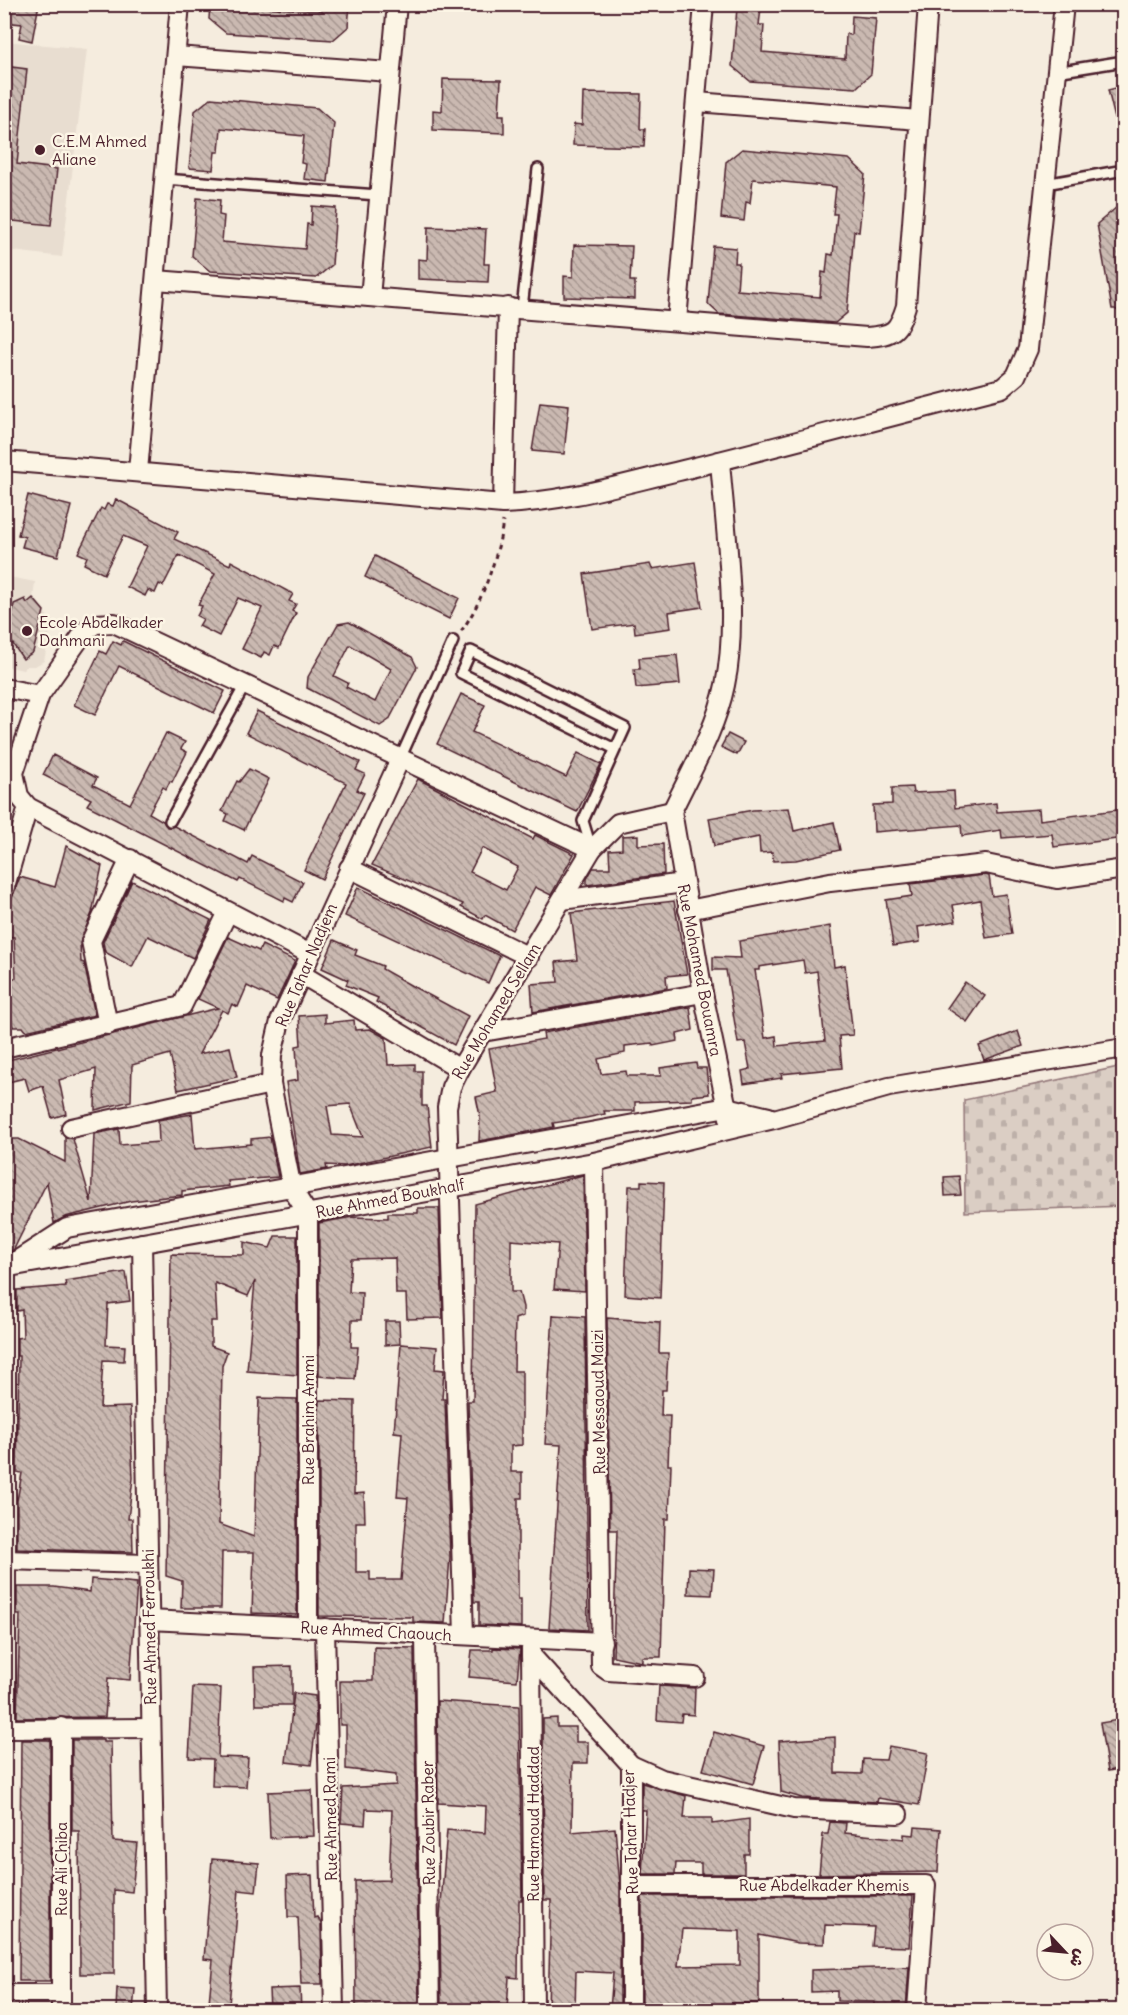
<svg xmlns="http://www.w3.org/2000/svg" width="1128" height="2015" viewBox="0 0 1128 2015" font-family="Delius,'Playpen Sans Arabic',sans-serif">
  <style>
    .built { fill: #e8ddd0 }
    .cemetery { fill: url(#cemetery-stones); stroke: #927678; stroke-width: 1.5 }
    .building { fill: url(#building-back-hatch); stroke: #4a1f2b; stroke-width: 1.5; fill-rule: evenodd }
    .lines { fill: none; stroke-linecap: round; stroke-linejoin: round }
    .lane-casing { stroke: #4a1f2b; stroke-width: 14 }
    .street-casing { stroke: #4a1f2b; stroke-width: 22 }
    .path { stroke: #4a1f2b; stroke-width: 3; stroke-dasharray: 4.5 4.5; stroke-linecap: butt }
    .lane { stroke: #fcf5e5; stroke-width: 9 }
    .street { stroke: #fcf5e5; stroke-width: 18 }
    .poi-dot { fill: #4a1f2b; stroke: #fcf5e5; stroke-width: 2 }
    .labels { text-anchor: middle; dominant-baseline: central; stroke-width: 5; stroke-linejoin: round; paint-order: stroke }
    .poi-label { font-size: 16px; fill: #4a1f2b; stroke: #fcf5e5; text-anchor: start }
    .street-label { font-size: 16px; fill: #4a1f2b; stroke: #fcf5e5 }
  </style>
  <defs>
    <pattern id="cemetery-stones" width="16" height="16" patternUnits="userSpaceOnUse" patternTransform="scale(1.5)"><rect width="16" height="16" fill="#dbcec4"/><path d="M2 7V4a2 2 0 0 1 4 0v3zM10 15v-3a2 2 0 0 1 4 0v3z" fill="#bdb0a9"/></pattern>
    <pattern id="building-back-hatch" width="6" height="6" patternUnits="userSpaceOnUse" patternTransform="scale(1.5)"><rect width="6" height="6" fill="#cab9b1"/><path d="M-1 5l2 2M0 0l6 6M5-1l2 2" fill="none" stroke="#a69690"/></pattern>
  </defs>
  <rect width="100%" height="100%" fill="#f5ecde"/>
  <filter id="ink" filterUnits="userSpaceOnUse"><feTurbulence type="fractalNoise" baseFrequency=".0167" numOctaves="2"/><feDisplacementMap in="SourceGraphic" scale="12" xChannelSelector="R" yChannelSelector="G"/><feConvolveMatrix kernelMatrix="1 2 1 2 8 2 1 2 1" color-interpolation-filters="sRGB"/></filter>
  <g filter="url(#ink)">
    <g class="built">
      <path d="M5 41 87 49 62 257 5 250Z"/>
      <path d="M4 576 35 582 33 598 52 622 44 661 35 666H27L23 670 5 666Z"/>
    </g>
    <path class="cemetery" d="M1123 1066V1206L965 1212 964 1100Z"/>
    <g class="building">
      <path d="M4 4H39L32 41 19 38 22 24 4 22Z"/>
      <path d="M210 4 322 11V4H350L348 27 333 40 226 33 209 19Z"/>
      <path d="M737 8 761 9 759 25H764L762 52 845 59 846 34 851 35 852 16 876 18 871 74 856 88 750 81 732 66Z"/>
      <path d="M4 66 27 69 17 164 57 169 51 225 4 220Z"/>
      <path d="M443 79 501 80 499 115H504V133L433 130V110L442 111Z"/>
      <path d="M1124 86V131H1118L1108 90Z"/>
      <path d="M583 93 641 94 640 129H645L644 147 573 145 574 124 582 125Z"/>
      <path d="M211 98 317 108 334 123 328 182 304 179 306 164 301 163 304 136 221 128 219 152H215L213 170 189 168 195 111Z"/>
      <path d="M742 149 849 159 865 174 859 232 854 231 847 313 835 323 719 314 708 304 713 246 736 248 735 263H739L737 290 820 297 822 272 826 273 828 254 833 255 837 214H833L836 187 753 179 750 203 746 202 744 221 721 218 726 162Z"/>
      <path d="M197 198 220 200 219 215 224 216 222 242 305 249 307 224 311 225 312 206 336 208 332 265 316 278 210 271 192 256Z"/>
      <path d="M1124 201V315L1115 309H1112L1097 224Z"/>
      <path d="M428 227 486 229 484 264H489L488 282 418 279V259L427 260Z"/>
      <path d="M574 245 632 246 630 281H635V299L564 297V276L573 277Z"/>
      <path d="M540 402 569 405 564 454 532 451Z"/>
      <path d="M28 495 71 506 58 556 22 547 25 537 18 535Z"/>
      <path d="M116 499 178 532 174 539 230 565 231 561 293 594 289 601 296 604 292 611 296 613 279 648 274 646 270 655 264 652 261 658 242 649 262 608 238 598 219 636 199 626 203 619 197 616 202 606 198 605 215 574 179 555 163 586 159 584 155 593 148 590 145 596 127 587 147 546 123 536 104 574 84 564 87 557 78 553 101 508 104 510 107 504 113 506Z"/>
      <path d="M375 556 459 598 449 619 365 577Z"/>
      <path d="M695 562 702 607 669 612 671 628 635 633 634 623 592 629 584 574 650 564 652 569Z"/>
      <path d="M33 598 44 611 33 652 23 659 8 637 14 604 25 599 27 603Z"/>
      <path d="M349 622 412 657 417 667 389 720 380 726 307 688 308 677 338 624ZM350 645 391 669 375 702 346 687 348 683 334 676Z"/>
      <path d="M113 641 121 645 123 641 225 691 214 713 119 666 95 715 74 705 100 651 106 654Z"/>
      <path d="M677 655 680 684 636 688 634 669H640L639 658Z"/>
      <path d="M461 694 485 705 472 732 566 777 578 753 601 764 577 812 437 744Z"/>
      <path d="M257 711 360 762 356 770 365 774 357 790 364 793 322 879 304 870 346 783 246 733Z"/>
      <path d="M166 733 185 742 181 749 187 752 172 782 170 781 166 789 163 787 149 813 163 821 167 827 174 826 248 864 252 856 303 882 293 902 285 898 284 901 240 879 238 882 87 805 91 799 43 775 53 755 97 778 93 785 130 804Z"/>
      <path d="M728 734 744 742 737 755 721 747Z"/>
      <path d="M249 769 269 779 244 830 225 821 228 814 222 811 237 781 239 782Z"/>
      <path d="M418 779 533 839 535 835 574 854 551 895 535 887 512 930 485 915 483 919 461 907 463 904 372 865ZM482 848 518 867 506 890 470 872Z"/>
      <path d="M912 787 913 793 954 791 955 808 996 803 997 812 1039 809 1040 820 1124 809V838L1054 847 1052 834 1002 838 1001 830 962 836 961 825 874 832 873 805 892 804V788Z"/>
      <path d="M789 808 794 831 834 822 840 850 796 860 773 861 772 852 760 853 759 837 714 846 709 818 753 810Z"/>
      <path d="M638 835V845L663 844 664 874 587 885V879L593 868H610L609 850 622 849V836Z"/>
      <path d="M66 846 102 866 92 913 80 943 81 962 84 963 95 1015 26 1031 23 1027H13L4 996V990L9 987V978H16L14 937 4 936V901L12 898 20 877 55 887Z"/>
      <path d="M985 875 989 876 992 896 1006 894 1012 934 986 938 980 900 953 905 956 921 918 927 920 942 893 946 886 900 912 896 910 884Z"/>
      <path d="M132 881 211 920 193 958 148 936 132 967 105 952 103 942Z"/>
      <path d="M358 887 500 956 488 983 345 916Z"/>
      <path d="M674 901 687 974 666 976 667 988 533 1012 531 984 558 982 556 962 577 960 571 913Z"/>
      <path d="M830 926 834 967 845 965 853 1035 839 1036 842 1068 781 1074 782 1078 744 1084 742 1071 750 1069 745 1042 738 1043 726 970H713V957L741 958 739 941ZM803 960 805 973 817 971 825 1041 777 1046 776 1036 765 1038 755 970H759V967Z"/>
      <path d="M228 937 259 951 262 945 295 961 277 1000 247 986 238 1007 232 1004 228 1013 222 1010 199 1054 230 1047 237 1077 178 1090 170 1054 132 1065 131 1101 95 1110 96 1069 59 1080 66 1114 52 1118 43 1086 29 1091 25 1078 4 1083V1061L218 1008 198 999Z"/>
      <path d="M334 940 357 950 355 955 383 966 382 969 412 986 468 1016 454 1045 376 1002 378 998 346 985 348 980 322 968Z"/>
      <path d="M965 982 985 996 967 1022 947 1008Z"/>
      <path d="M690 1007 693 1030 677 1034 678 1041 653 1046 652 1043 625 1046V1053L598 1059 601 1074 626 1071 627 1076H661L660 1068 696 1063 697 1068H706L709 1094 692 1096V1100L635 1102V1111H604L605 1114 586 1118 553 1123 554 1127 479 1141 480 1116 476 1097 497 1092 489 1049 544 1039 543 1033Z"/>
      <path d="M325 1014V1023L354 1020 355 1030 370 1029 386 1038 388 1065 415 1064V1071H422V1106H427L432 1147 345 1166 326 1165 327 1169 300 1174 286 1082 298 1080 296 1046 301 1045 299 1016ZM350 1104 363 1137 332 1135 327 1106Z"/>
      <path d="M1018 1031 1023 1046 984 1060 979 1046Z"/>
      <path d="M192 1114 195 1149 251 1144V1139L270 1137 278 1177 228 1181 229 1186 182 1191V1195L131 1201 65 1217 54 1223 47 1182 14 1249 4 1256V1139H19L65 1162V1137L73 1139 91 1202 94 1134 119 1129 120 1145 159 1142 158 1120Z"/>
      <path d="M583 1175 585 1291 554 1289 558 1244 511 1240V1292H519L523 1307V1316L515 1319 514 1371H522V1445L511 1446V1472H522V1498H518V1599H521V1627L479 1625V1602H474L468 1401H473L475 1204Z"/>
      <path d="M959 1176 961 1195 945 1196 944 1177Z"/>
      <path d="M641 1181 664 1182 660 1298 625 1295 629 1186H641Z"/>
      <path d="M418 1208H439L443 1318 407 1319 406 1294H396L395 1258 351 1259 349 1292 362 1293 361 1320H352L351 1347H358L355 1379 319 1376V1223L353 1217 388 1218V1213H418Z"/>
      <path d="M275 1236H297V1375L247 1371 255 1281 248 1296 215 1283 217 1321H211V1346L227 1352 222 1366 219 1524 254 1537 259 1398 297 1399V1615L252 1613 254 1552H222L221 1608H181L182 1581 166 1576 171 1254 244 1255V1242L270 1248Z"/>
      <path d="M126 1272 130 1301 108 1304 106 1345 125 1346 124 1361 103 1360 100 1408 130 1407 133 1478 128 1519H132L133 1552 17 1549V1501L22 1473 17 1472 19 1356H17V1338L23 1337 22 1310 17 1311V1290L66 1286 65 1281Z"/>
      <path d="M553 1315 585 1317 588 1630 549 1628 561 1445 545 1444Z"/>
      <path d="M607 1318 660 1322 659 1353H668L666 1390H662L661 1416H670L668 1465H671L669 1519H665L661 1657H642V1662L613 1656 617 1530H610Z"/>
      <path d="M385 1321H399L400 1344 385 1345Z"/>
      <path d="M401 1344 437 1347 435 1369 444 1370 442 1399H445L450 1557 445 1623 413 1622V1617L319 1616V1400L355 1401 354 1494 364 1493 365 1522H356V1572H370V1580H401L408 1498 397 1497 402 1433 394 1432Z"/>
      <path d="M689 1568 714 1569 712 1595 688 1594Z"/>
      <path d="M91 1579 137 1583 130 1680 108 1678 105 1717 17 1718 20 1615H17V1587H54L90 1592Z"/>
      <path d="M374 1647 414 1648 419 2010H356L355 1881 389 1880 392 1810 366 1809 365 1825 341 1823 343 1788 396 1785V1775L346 1769V1725H340V1681H373Z"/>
      <path d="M493 1648 520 1649 517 1681 469 1677 472 1650H493Z"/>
      <path d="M292 1666V1705H255L254 1667Z"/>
      <path d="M659 1686 695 1688 694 1715 682 1714 681 1722 657 1720Z"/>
      <path d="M193 1687 221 1688 218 1757 248 1758 246 1787 212 1786 213 1759 189 1758Z"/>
      <path d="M294 1693 315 1696 316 1724 311 1765 286 1762Z"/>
      <path d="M437 1701 519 1706 522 1900H519L518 1978 509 1977 507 2010H441L440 1916 447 1830 485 1833 486 1806 438 1803Z"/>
      <path d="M557 1718V1727H576V1742H588V1763H573L572 1832 615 1828 620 1885V2010H610L613 1973 576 1971 575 2010H548L551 1900H544L543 1719Z"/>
      <path d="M1118 1720 1124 1768 1108 1771 1100 1723Z"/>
      <path d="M714 1732 764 1746 753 1784 703 1770Z"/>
      <path d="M835 1737V1773L862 1774 863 1759 886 1760 889 1746 928 1753 919 1805 878 1798 877 1802 802 1798 781 1792 779 1741Z"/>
      <path d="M21 1740H50V1981H19Z"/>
      <path d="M72 1740H103V1742H111L113 1841 137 1843 132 1892 114 1890V1974H80L79 1831H72Z"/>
      <path d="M642 1783 686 1796 684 1818H712V1824L749 1819V1854H744V1874H701V1863H676L675 1874H642L646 1810H642Z"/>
      <path d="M312 1790 314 1836 270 1838 268 1792Z"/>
      <path d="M830 1822 846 1823 845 1833 904 1839V1834L914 1835 915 1827 941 1829 938 1872 819 1874 823 1834H828Z"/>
      <path d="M212 1859 259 1863 256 1892 239 1890 229 2005 209 2003 213 1960 204 1959Z"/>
      <path d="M312 1875 314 1918 318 1917 321 1924 322 1984H301L298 1917H288L287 1876Z"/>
      <path d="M642 1896H913L909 1947 872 1946 874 1927 825 1925 824 1944 798 1943 759 1935V2003L690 2004 689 2010H642ZM682 1929 740 1931V1965L678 1966Z"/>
      <path d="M909 1967 906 2010 874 2007V2002L837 2001V1991L811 1992V1970Z"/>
      <path d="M117 1988 135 1989 133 2010H116Z"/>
      <path d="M300 1988 301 2010H270L269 1989Z"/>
    </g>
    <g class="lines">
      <g class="lane-casing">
        <g id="lane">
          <path d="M1056 72 1124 61"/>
          <path d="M164 179 378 195"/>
          <path d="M1045 184 1124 170"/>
          <path d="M522 308 538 169"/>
          <path d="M400 759 453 641"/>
          <path d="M170 821 245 685"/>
          <path d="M591 847 583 821 625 728 471 651 461 673 615 749"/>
        </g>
      </g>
      <g class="street-casing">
        <g id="street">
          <path d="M176 56 389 72"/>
          <path d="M697 102 919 120"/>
          <path d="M156 280 867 337C894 335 898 331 906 306L928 4"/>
          <path d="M370 297 397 4"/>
          <path d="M677 321 704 4"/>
          <path d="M4 461 503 504C564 502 623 484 683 470 789 444 895 415 1002 388L1016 376 1028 349 1064 4"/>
          <path d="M138 471 180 4"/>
          <path d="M503 504 508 307"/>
          <path d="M4 688 40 695"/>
          <path d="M672 811C691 771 716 729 725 685 739 620 725 528 720 461"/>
          <path d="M672 811 703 993 729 1118"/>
          <path d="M349 868 529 957"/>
          <path d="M4 890 28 807"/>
          <path d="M562 900 683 883"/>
          <path d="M688 910 830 882 986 864 1057 879 1124 869"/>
          <path d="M310 954 28 807 19 796 14 773 40 695 85 631 96 624 114 623 592 849 618 823 672 811"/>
          <path d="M301 974 460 1069"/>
          <path d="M108 1025 91 941 130 859"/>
          <path d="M483 1032 703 993"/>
          <path d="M4 1048 182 1006 228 912"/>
          <path d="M71 1128 271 1084"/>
          <path d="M594 1162 601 1666 608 1671 695 1677"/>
          <path d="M142 1243 157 2010"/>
          <path d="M13 1263 67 1228 727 1107 769 1117"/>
          <path d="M4 1268 594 1162 774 1119 889 1087 1124 1048"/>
          <path d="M6 1268V1729"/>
          <path d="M4 1560 148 1564"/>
          <path d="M149 1620 602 1642"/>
          <path d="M308 1627V1214L292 1189 271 1084 272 1055 280 1021 400 759"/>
          <path d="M325 1628 334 2010"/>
          <path d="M425 1635 430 2010"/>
          <path d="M464 1635 447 1107 451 1087 460 1069 592 849"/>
          <path d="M531 1649 534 2010"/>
          <path d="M531 1655 631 1765V2010"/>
          <path d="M61 1727V2010"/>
          <path d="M4 1729 151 1728"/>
          <path d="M631 1765 662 1779 794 1809 898 1814"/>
          <path d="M632 1885H926L917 2010"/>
          <path d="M4 1994H61"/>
        </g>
      </g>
      <path class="path" d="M461 631C482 604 499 554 503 521"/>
      <use href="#lane" class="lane"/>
      <use href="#street" class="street"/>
    </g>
  </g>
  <g class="poi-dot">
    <circle cx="40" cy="150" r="6"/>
    <circle cx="27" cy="631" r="6"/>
  </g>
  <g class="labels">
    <g class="poi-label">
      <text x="52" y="141">C.E.M Ahmed<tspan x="52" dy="18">Aliane</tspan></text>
      <text x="39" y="622">Ecole Abdelkader<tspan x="39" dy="18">Dahmani</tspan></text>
    </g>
    <g class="street-label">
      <text transform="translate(306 965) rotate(-67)">Rue Tahar Nadjem</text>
      <text transform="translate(700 970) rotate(79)">Rue Mohamed Bouamra</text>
      <text transform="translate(496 1011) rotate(-59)">Rue Mohamed Sellam</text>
      <text transform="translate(390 1198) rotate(-11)">Rue Ahmed Boukhalf</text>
      <text transform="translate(598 1402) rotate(-91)">Rue Messaoud Maizi</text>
      <text transform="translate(308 1420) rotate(-90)">Rue Brahim Ammi</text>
      <text transform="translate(149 1627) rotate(-91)">Rue Ahmed Ferroukhi</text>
      <text transform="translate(376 1631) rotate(3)">Rue Ahmed Chaouch</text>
      <text transform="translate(330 1819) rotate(-91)">Rue Ahmed Rami</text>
      <text transform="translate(428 1823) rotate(-91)">Rue Zoubir Raber</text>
      <text transform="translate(533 1824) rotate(-90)">Rue Hamoud Haddad</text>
      <text transform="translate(630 1832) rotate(-92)">Rue Tahar Hadjer</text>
      <text transform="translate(61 1869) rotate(-90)">Rue Ali Chiba</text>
      <text x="824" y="1885">Rue Abdelkader Khemis</text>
    </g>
  </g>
  <rect width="1128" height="2015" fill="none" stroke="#fcf5e5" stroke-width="24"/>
  <rect x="12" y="12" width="1104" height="1991" fill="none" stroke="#4a1f2b" stroke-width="2" filter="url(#ink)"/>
  <g transform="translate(1065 1952) rotate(116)"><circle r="28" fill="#fcf5e5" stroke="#b59f9b" stroke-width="1.5"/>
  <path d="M0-4.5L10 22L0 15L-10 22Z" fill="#4a1f2b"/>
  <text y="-9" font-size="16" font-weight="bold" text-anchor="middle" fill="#4a1f2b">ش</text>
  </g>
</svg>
